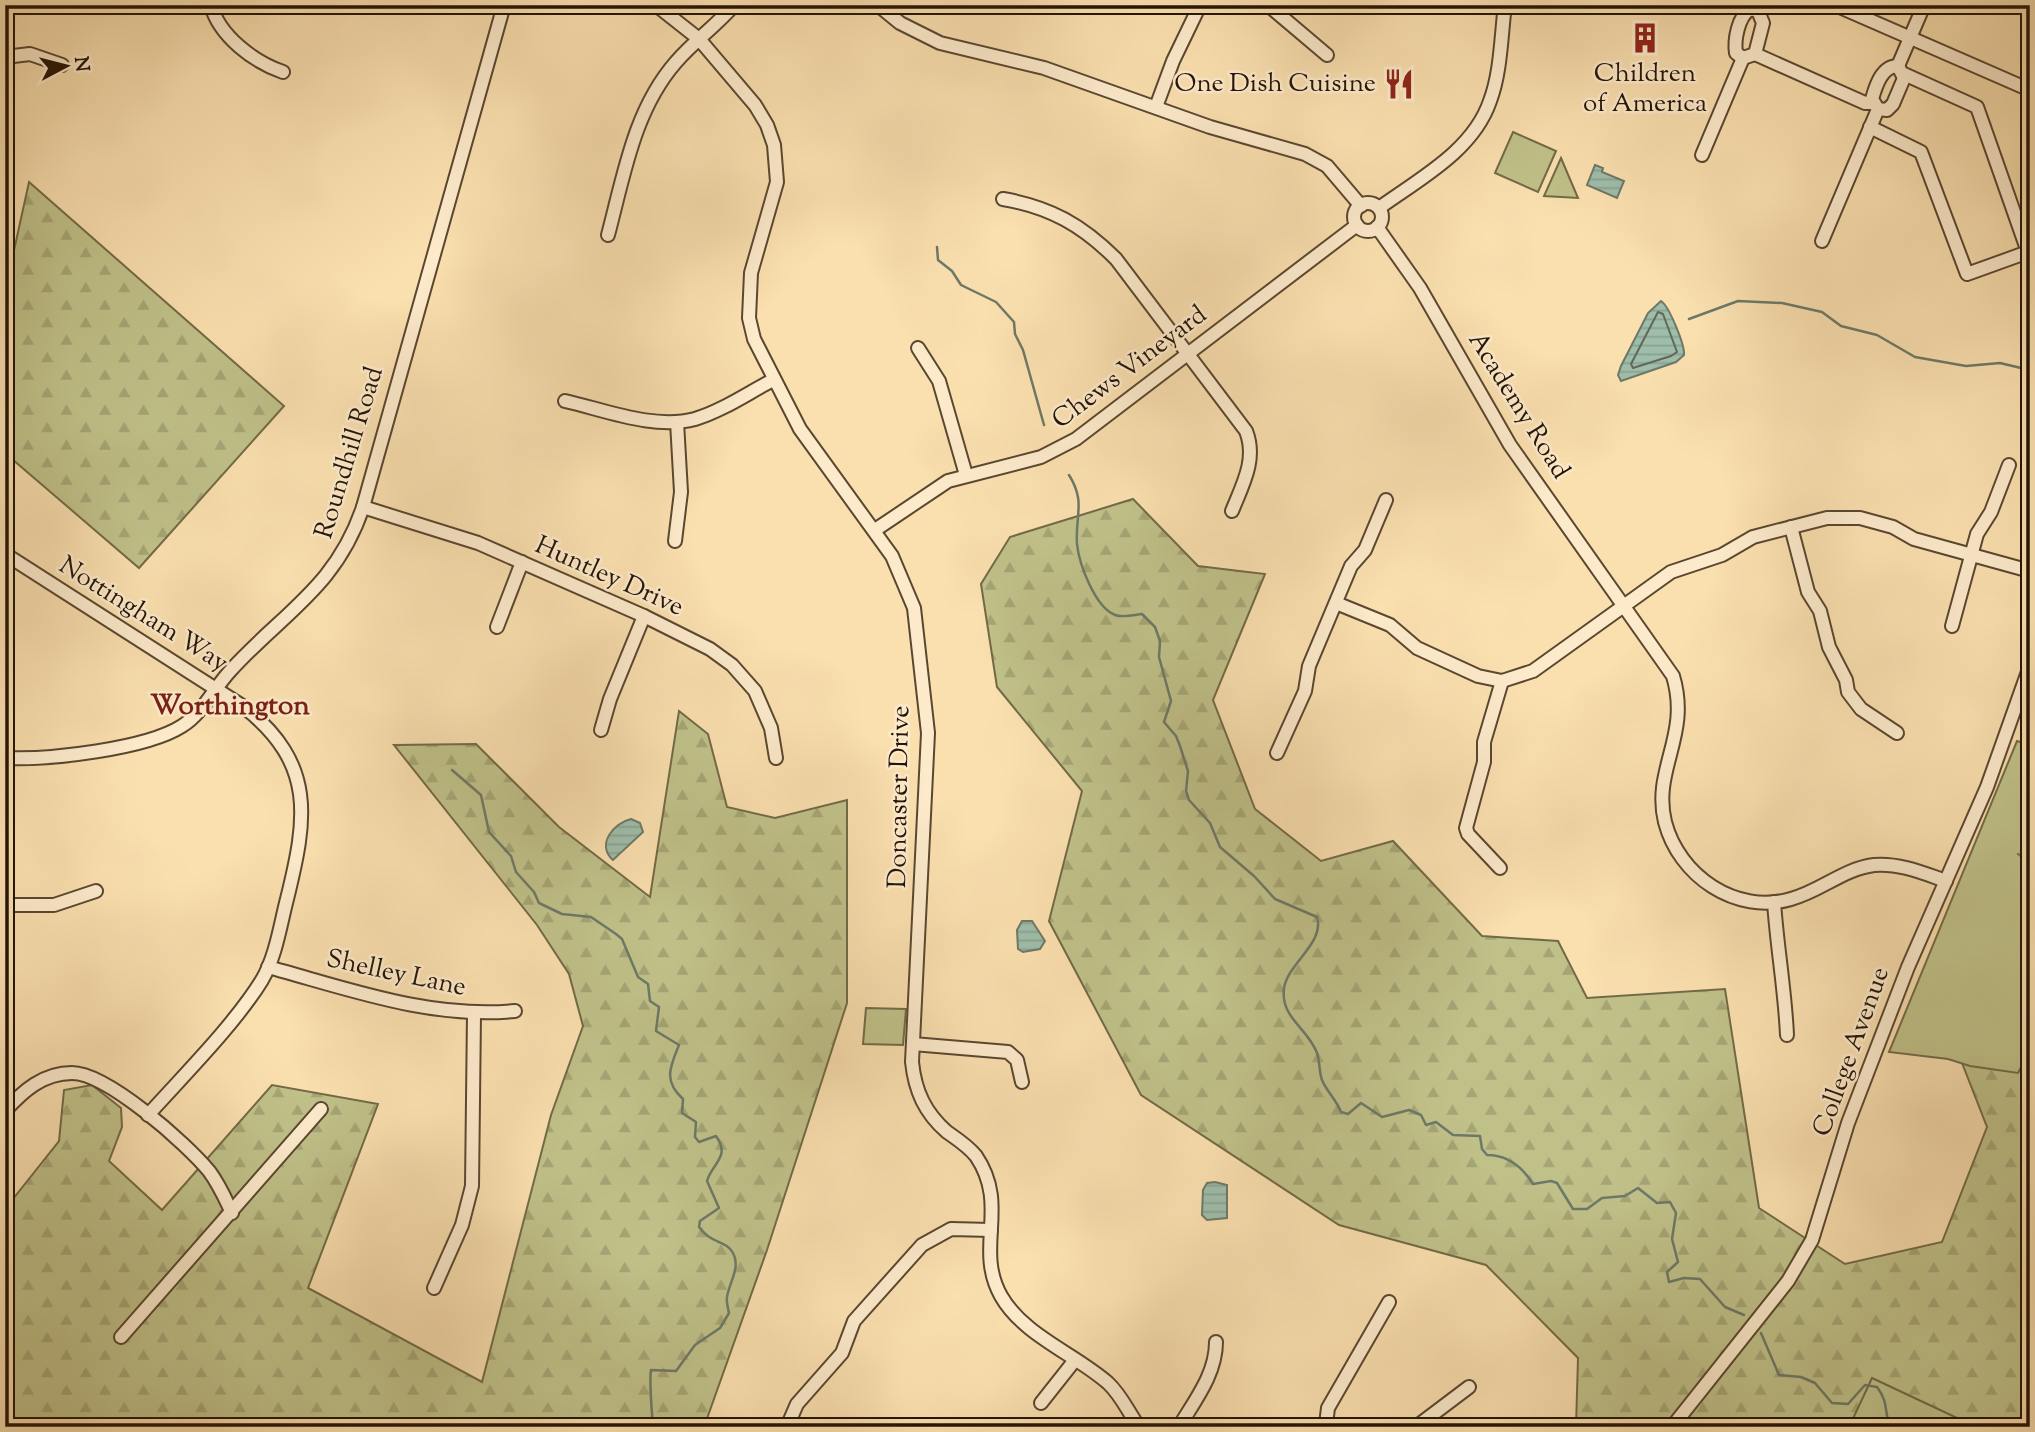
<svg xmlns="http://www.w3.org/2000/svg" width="2035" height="1432" viewBox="0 0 2035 1432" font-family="'Sorts Mill Goudy',serif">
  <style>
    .forest { fill: url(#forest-firs); stroke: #726a47; stroke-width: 2 }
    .park { fill: #c0c189; stroke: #726a47; stroke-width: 2 }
    .water { fill: url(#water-rules); stroke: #6d7968; stroke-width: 2 }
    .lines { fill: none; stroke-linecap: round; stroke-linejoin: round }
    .shore { stroke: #616858; stroke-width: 2 }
    .stream { stroke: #6d7968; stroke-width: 2.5 }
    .minor-casing { stroke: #5a4730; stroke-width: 16 }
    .minor { stroke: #fceacb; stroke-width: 12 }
    .labels { text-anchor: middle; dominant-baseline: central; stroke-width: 5; stroke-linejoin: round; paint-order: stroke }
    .poi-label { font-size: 26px; fill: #241405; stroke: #fceacb }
    .street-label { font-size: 26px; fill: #241405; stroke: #fceacb }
    .neighbourhood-label { font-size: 28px; font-weight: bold; fill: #7a1f14; stroke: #fceacb }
  </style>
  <defs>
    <pattern id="forest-firs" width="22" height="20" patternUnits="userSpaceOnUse" patternTransform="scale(1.75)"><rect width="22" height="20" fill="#c0c189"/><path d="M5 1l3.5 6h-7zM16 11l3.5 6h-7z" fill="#a5a575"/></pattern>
    <pattern id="water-rules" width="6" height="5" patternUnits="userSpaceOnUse" patternTransform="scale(1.75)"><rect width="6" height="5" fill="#9ebdaa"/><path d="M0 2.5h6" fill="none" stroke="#88a291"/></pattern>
  </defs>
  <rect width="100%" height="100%" fill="#fadfaf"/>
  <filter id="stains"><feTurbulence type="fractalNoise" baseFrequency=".00286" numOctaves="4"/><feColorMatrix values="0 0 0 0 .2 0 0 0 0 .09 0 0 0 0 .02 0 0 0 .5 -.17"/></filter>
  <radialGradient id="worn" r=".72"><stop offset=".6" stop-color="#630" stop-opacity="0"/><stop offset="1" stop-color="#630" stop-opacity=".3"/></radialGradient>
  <g class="forest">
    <path d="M29 182 284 406 139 568 5 453V274L11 264Z"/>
    <path d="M1133 499 1198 566 1265 574 1213 700 1255 809 1321 861 1393 841 1482 936 1558 941 1587 998 1725 989 1759 1208 1845 1264 1942 1242 1987 1127 1948 1027 2030 770V1427H1576L1578 1358 1486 1265 1339 1225 1141 1095 1049 921 1082 791 997 687 981 584 1010 537Z"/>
    <path d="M679 711 708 734 727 807 775 818 847 800V1003L767 1250 704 1427H5V1209L59 1141 64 1090 92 1085 121 1108 122 1127 109 1161 162 1210 272 1085 378 1104 308 1288 482 1382 551 1115 583 1026 569 974 537 925 394 745 476 744 559 827 650 897Z"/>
  </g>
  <g class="park">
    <path d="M1513 132 1556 151 1538 192 1495 173Z"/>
    <path d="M1561 158 1578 198 1544 196Z"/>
    <path d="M2017 741 2030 745V1050L2018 1073 1970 1066 1948 1059 1889 1052Z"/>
    <path d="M866 1008 906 1009 903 1045 863 1044Z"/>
    <path d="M1872 1378 1970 1424 1969 1427H1849Z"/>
  </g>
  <g class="water">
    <path d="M1595 165 1603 168 1602 172 1624 181 1617 198 1587 185Z"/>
    <path d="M1661 301C1669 306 1685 345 1684 355L1676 362 1621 381 1618 375 1621 366 1648 313Z"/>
    <path d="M631 819 640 823 643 832 613 860C596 845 613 823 631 819Z"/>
    <path d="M1022 921H1032L1045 941 1040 949 1023 952 1018 949 1017 930Z"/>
    <path d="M1215 1182 1227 1185V1218L1207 1220 1202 1215 1203 1190 1207 1183Z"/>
  </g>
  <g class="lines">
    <path class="shore" d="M1658 312 1663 314 1677 352 1671 356 1633 368 1631 364Z"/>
    <g class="stream">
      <path d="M937 247 938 260 952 271 961 285 996 302 1014 322 1015 334 1023 350 1044 425"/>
      <path d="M1689 319 1738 301 1782 303 1822 312 1841 326 1877 335 1915 357 1966 366 2000 363 2021 368"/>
      <path d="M1069 475C1086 502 1075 515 1077 544 1079 564 1095 607 1115 615 1123 618 1133 615 1142 614L1155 627 1160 641 1159 657 1171 701 1164 722 1176 736 1180 746 1188 771 1186 791 1189 800 1210 823 1220 847 1254 876 1275 899 1317 917C1325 943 1288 963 1284 988 1280 1018 1308 1028 1317 1053 1320 1062 1319 1072 1322 1080 1327 1092 1336 1099 1341 1112L1348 1114 1361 1103 1382 1117 1409 1110 1421 1115 1426 1125 1436 1122 1453 1135 1480 1136 1482 1149 1487 1155C1508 1155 1523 1168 1533 1184L1551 1181 1557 1183 1573 1209H1587L1602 1198 1625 1196 1638 1188 1657 1203 1670 1202 1676 1213 1672 1239 1678 1262 1667 1272 1669 1282 1684 1278 1700 1279 1725 1307 1744 1315"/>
      <path d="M452 770 481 795 489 832 511 856 516 872 534 892 539 903 562 914 591 917 616 934 622 939 638 977 648 984 650 1001 659 1007 656 1031 679 1045C670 1067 663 1081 683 1099L682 1113 696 1122 695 1137 699 1142 716 1136C731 1157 712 1163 707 1181L719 1208 700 1221 699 1227C711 1244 726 1240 733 1253 741 1267 729 1283 727 1297 726 1302 728 1308 729 1313L720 1328 695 1345 676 1371 651 1370C649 1383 652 1413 653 1427"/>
      <path d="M2018 854 2030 862"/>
      <path d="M1761 1333 1779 1375 1801 1377 1815 1383 1832 1403 1848 1404 1865 1385 1877 1387C1890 1404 1883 1413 1891 1427"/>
      <path d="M1921 1427 1956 1423 1981 1427"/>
    </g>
    <g class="minor-casing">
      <g id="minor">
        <path d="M211 5C219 36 254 62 283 72"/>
        <path d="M656 5 699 39 755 105 767 125 774 145 777 182 751 273 749 318 754 339 800 429 892 556 914 608 928 733 912 1062C915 1091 925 1113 947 1132 957 1139 968 1146 976 1156 1010 1206 974 1248 1001 1296 1023 1335 1075 1354 1108 1383 1122 1396 1128 1412 1139 1427"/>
        <path d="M878 5 900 23 940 43 1044 68 1210 127 1305 154 1327 166 1361 206"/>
        <path d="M1268 5 1327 55"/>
        <path d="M1835 5 2030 90"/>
        <path d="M2019 5 2030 10"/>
        <path d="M1750 9 1758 11 1763 23 1755 54 1743 58 1736 53C1734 40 1738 17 1750 9Z"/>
        <path d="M1755 54 1865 103H1873"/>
        <path d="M5 57 30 54 62 65"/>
        <path d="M1898 66 1904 78 1893 104 1887 110 1878 109 1872 99C1876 85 1882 66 1898 66Z"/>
        <path d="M1898 66 1924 5"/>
        <path d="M1156 107 1173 61 1200 5"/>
        <path d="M1870 127 1921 152 1967 274 2028 252 1977 107 1904 74"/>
        <path d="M1702 155 1743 58"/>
        <path d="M1003 199C1050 207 1082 225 1116 259L1246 431C1257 459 1243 484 1232 511"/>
        <circle cx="1368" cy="217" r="14"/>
        <path d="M1379 208C1419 179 1473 151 1490 101 1501 72 1501 36 1505 5"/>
        <path d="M1377 227 1420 288 1510 445 1673 676C1691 736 1652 769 1665 822 1679 876 1736 915 1791 899 1821 891 1843 869 1874 865 1900 863 1923 873 1946 881"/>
        <path d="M608 235C624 175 634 110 676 62 694 41 716 26 734 5"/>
        <path d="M1822 241 1878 109"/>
        <path d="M918 348 939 381 966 475"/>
        <path d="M565 401C605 410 654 430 695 419 722 411 748 393 773 380"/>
        <path d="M363 507 478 543 644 616 710 649 732 665 755 691 771 728 776 758"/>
        <path d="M1791 527 1808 592 1820 611 1829 647 1846 680 1848 692 1861 709 1897 733"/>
        <path d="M875 530 948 481 1041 457 1076 439 1357 225"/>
        <path d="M675 541 681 492 677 422"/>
        <path d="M5 554 244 707C316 764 307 818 287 899 280 926 276 956 262 980 235 1024 183 1076 148 1115"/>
        <path d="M1336 603 1390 625 1417 648 1478 676 1502 681 1533 671 1671 572 1722 555 1753 537 1827 518H1860L1893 527 1914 539 2030 571"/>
        <path d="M1952 626 1977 534 1991 512 2009 465"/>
        <path d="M497 627 522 562"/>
        <path d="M601 730 610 699 644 616"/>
        <path d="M1277 753 1305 691 1309 666 1351 566 1365 550 1386 500"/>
        <path d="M5 758C49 760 146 749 182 726 203 713 214 688 231 670 284 612 336 587 363 507L504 5"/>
        <path d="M5 795 7 759"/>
        <path d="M1500 868 1468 834 1466 828 1484 762V742L1502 681"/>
        <path d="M1774 902C1777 947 1785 990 1787 1035"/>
        <path d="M5 905H54L96 891"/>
        <path d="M268 967C349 989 430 1019 515 1011"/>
        <path d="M913 1044 1008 1052 1017 1060 1022 1082"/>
        <path d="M5 1111C23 1091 43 1073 72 1073 107 1073 187 1144 209 1171 219 1184 225 1198 232 1213"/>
        <path d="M434 1288 462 1225 472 1186 474 1014"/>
        <path d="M121 1337 321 1109"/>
        <path d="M1041 1403 1075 1360"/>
        <path d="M1326 1424 1328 1408 1389 1302"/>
        <path d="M787 1427 797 1404 842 1353 854 1321 922 1245 951 1229 991 1230"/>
        <path d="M1179 1427C1195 1400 1216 1374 1216 1342"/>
        <path d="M1316 1427 1326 1424 1336 1427"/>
        <path d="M1416 1427 1469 1387"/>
        <path d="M1672 1427 1788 1281 1812 1240 1848 1123 1908 967 1987 787 2030 666"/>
      </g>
    </g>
    <use href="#minor" class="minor"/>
  </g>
  <defs>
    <g id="building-bare" transform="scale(2.415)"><path d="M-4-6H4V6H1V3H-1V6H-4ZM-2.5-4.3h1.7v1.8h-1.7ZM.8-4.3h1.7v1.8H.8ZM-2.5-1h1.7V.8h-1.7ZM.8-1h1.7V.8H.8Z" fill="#8f2418" stroke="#fceacb" stroke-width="2.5" paint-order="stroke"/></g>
    <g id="restaurant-bare" transform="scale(2.415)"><path d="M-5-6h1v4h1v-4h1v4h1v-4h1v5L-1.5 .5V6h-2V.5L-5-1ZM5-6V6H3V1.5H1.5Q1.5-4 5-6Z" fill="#8f2418" stroke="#fceacb" stroke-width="2.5" paint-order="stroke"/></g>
  </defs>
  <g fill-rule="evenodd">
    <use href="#building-bare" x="1645" y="38"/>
    <use href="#restaurant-bare" x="1399" y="84"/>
  </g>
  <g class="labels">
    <g class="poi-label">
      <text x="1645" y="74">Children<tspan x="1645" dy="30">of America</tspan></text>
      <text x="1376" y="84" text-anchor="end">One Dish Cuisine</text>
    </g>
    <g class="street-label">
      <text transform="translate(1130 368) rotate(-37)">Chews Vineyard</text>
      <text transform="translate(1518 406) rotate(58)">Academy Road</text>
      <text transform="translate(350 453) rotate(-73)">Roundhill Road</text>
      <text transform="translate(609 577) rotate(24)">Huntley Drive</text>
      <text transform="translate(143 615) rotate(32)">Nottingham Way</text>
      <text transform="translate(900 797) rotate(-89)">Doncaster Drive</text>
      <text transform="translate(396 974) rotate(12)">Shelley Lane</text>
      <text transform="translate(1852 1052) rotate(-70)">College Avenue</text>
    </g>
    <g class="neighbourhood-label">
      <text x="230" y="707">Worthington</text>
    </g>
  </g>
  <rect width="2035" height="1432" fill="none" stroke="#fadfaf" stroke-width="28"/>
  <rect x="7" y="7" width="2021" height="1418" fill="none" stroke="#241405" stroke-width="3.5"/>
  <rect x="14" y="14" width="2007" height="1404" fill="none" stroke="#241405" stroke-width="2"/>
  <g transform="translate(66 66) rotate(83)" stroke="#fceacb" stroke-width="5" paint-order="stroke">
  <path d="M0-5L12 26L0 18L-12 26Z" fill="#241405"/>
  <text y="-10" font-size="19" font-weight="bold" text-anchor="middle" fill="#241405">N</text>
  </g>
  <rect width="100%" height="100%" filter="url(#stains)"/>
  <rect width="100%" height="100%" fill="url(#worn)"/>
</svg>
